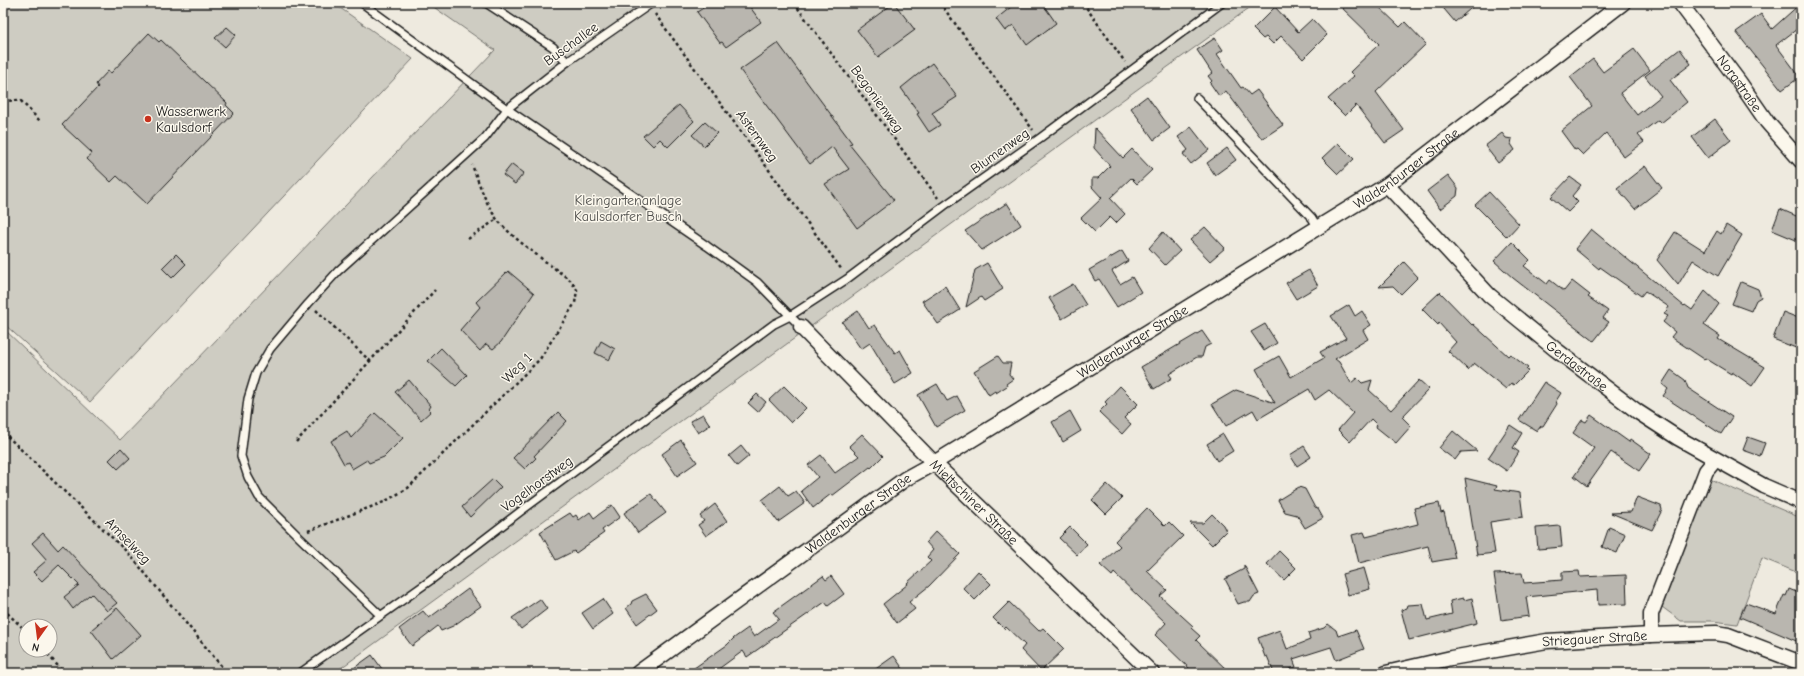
<svg xmlns="http://www.w3.org/2000/svg" width="1804" height="676" viewBox="0 0 1804 676" font-family="'Comic Neue',sans-serif">
  <style>
    .green { fill: #ceccc2; stroke: #75746f; fill-rule: evenodd }
    .building { fill: #b9b6af; stroke: #1c1c1c }
    .lines { fill: none; stroke-linecap: round; stroke-linejoin: round }
    .service-casing { stroke: #1c1c1c; stroke-width: 10 }
    .minor-casing { stroke: #1c1c1c; stroke-width: 17 }
    .path { stroke: #1c1c1c; stroke-width: 2.5; stroke-dasharray: 3 3; stroke-linecap: butt }
    .service { stroke: #fbf7ec; stroke-width: 7 }
    .minor { stroke: #fbf7ec; stroke-width: 14 }
    .poi-dot { fill: #c8321e; stroke: #fbf7ec; stroke-width: 1.5 }
    .labels { text-anchor: middle; dominant-baseline: central; stroke-width: 3; stroke-linejoin: round; paint-order: stroke }
    .street-label { font-size: 14px; fill: #1c1c1c; stroke: #fbf7ec }
    .poi-label { font-size: 14px; fill: #1c1c1c; stroke: #fbf7ec; text-anchor: start }
    .park-label { font-size: 14px; fill: #51514e; stroke: #fbf7ec }
  </style>
  <rect width="100%" height="100%" fill="#eeeadf"/>
  <filter id="ink" filterUnits="userSpaceOnUse"><feTurbulence type="fractalNoise" baseFrequency=".025" numOctaves="2"/><feDisplacementMap in="SourceGraphic" scale="8" xChannelSelector="R" yChannelSelector="G"/><feConvolveMatrix kernelMatrix="1 2 1 2 8 2 1 2 1" color-interpolation-filters="sRGB"/></filter>
  <g filter="url(#ink)">
    <g class="green">
      <path d="M3 3H333L413 59 90 402 3 323Z"/>
      <path d="M428 3H1256L334 673H3V328L120 440 495 50ZM26 626H50V650H26Z"/>
      <path d="M1710 479 1801 518V574L1762 558 1737 624 1713 621H1681L1662 607Z"/>
    </g>
    <g class="building">
      <path d="M711 3H747L761 22 726 47 722 42 720 43 697 12Z"/>
      <path d="M894 3 915 30 878 57 857 30Z"/>
      <path d="M1016 3H1042L1056 23 1027 45 1013 25 1005 31 996 19Z"/>
      <path d="M1337 3H1375L1400 27 1405 22 1426 44 1376 92 1404 130 1385 143 1356 105 1345 116 1328 99 1354 76 1350 72 1379 44Z"/>
      <path d="M1439 3H1477L1455 22Z"/>
      <path d="M1801 3V26L1776 45 1800 77 1782 90 1736 32 1761 14 1772 29Z"/>
      <path d="M1275 7 1298 32 1312 19 1327 35 1303 59 1281 36 1273 44 1266 37 1263 39 1253 29Z"/>
      <path d="M227 27 236 35 225 47 215 38Z"/>
      <path d="M149 33 159 42 161 40 227 103 226 105 234 113 147 204 117 176 111 182 87 159 92 153 62 125 98 87 96 84 108 71 111 73Z"/>
      <path d="M1215 38 1223 50 1217 54 1241 88 1243 87 1250 95 1257 90 1283 125 1262 139 1226 91 1219 96 1210 83 1212 81 1208 76 1212 73 1197 50Z"/>
      <path d="M778 43 852 143 849 144 894 200 857 228 825 184 849 169 832 147 810 164 740 70Z"/>
      <path d="M1634 49 1650 70 1620 93 1637 115 1661 96 1645 76 1680 49 1691 64 1670 80 1687 102 1661 123 1658 120 1638 135 1644 142 1624 157 1606 133 1583 155 1577 149 1575 150 1561 131 1592 106 1570 77 1593 59 1603 72Z"/>
      <path d="M932 63 957 97 932 113 940 125 929 132 917 114 919 113 901 88Z"/>
      <path d="M1147 96 1170 128 1154 140 1131 108Z"/>
      <path d="M679 105 694 121 668 147 660 139 653 146 643 136Z"/>
      <path d="M1715 119 1731 140 1708 158 1692 137Z"/>
      <path d="M705 122 717 133 704 146 692 135Z"/>
      <path d="M1191 127 1209 150 1191 164 1183 154 1188 150 1178 137Z"/>
      <path d="M1095 128 1123 158 1132 149 1152 170 1137 184 1131 178 1110 198 1125 214 1116 223 1110 217 1095 232 1081 218 1102 198 1092 187V178H1098L1110 166 1094 148Z"/>
      <path d="M1502 133 1506 138 1512 139 1511 144 1515 150 1498 163 1485 146Z"/>
      <path d="M1338 143 1354 159 1338 174 1322 158Z"/>
      <path d="M1227 148 1236 160 1215 175 1207 163Z"/>
      <path d="M512 164 524 173 515 184 503 175Z"/>
      <path d="M1645 166 1662 188 1635 209 1617 188Z"/>
      <path d="M1448 175 1458 188 1457 196 1440 209 1427 191Z"/>
      <path d="M1570 177 1581 185 1572 196 1578 202 1568 212 1551 197Z"/>
      <path d="M1489 192 1519 224 1507 237 1475 205Z"/>
      <path d="M1007 203 1021 225 982 250 965 231Z"/>
      <path d="M1780 209 1801 218V227L1796 240 1772 230Z"/>
      <path d="M1726 225 1742 235 1718 276 1693 260 1678 285 1657 260 1675 232 1705 251 1717 231 1721 234Z"/>
      <path d="M1205 227 1225 248 1210 261 1190 240Z"/>
      <path d="M1591 229 1684 306 1685 305 1692 310 1705 291 1719 304 1704 325 1720 336 1718 339 1765 367 1752 386 1732 372 1731 374 1705 358 1704 359 1671 337 1675 332 1663 322 1668 316 1664 314 1669 307 1645 291 1641 296 1600 267 1599 269 1575 249Z"/>
      <path d="M1163 232 1180 251 1165 265 1149 248Z"/>
      <path d="M1512 242 1530 260 1524 266 1547 284 1550 280 1564 291 1572 281 1590 295 1588 297 1608 311 1603 318 1609 322 1594 341 1513 278 1494 261Z"/>
      <path d="M1122 251 1128 261 1112 271 1120 284 1132 277 1141 292 1117 307 1099 279 1095 281 1089 270Z"/>
      <path d="M176 254 186 264 172 278 162 268Z"/>
      <path d="M1404 262 1418 277 1401 294 1393 286 1379 287Z"/>
      <path d="M987 263 1003 289 984 301 981 297 966 307 975 270Z"/>
      <path d="M1309 270 1318 286 1296 299 1286 283Z"/>
      <path d="M508 271 534 293 501 342 493 349 486 344 480 351 460 330 480 307 476 302Z"/>
      <path d="M1741 282 1758 289 1761 297 1756 300 1751 311 1732 304Z"/>
      <path d="M1073 284 1086 305 1062 319 1049 298Z"/>
      <path d="M945 286 960 310 938 324 922 301Z"/>
      <path d="M1440 292 1472 325 1473 324 1508 356 1510 354 1528 368 1526 370 1528 371 1514 385 1511 383 1506 389 1474 363 1468 370 1448 351 1456 342 1439 323 1438 325 1422 309Z"/>
      <path d="M1349 305 1355 316 1362 311 1371 325 1363 330 1368 339 1335 359 1339 362 1351 383 1357 378 1362 383 1372 380 1369 390 1391 410 1419 380 1429 389 1402 417 1411 426 1396 443 1376 427 1377 425 1371 419 1350 442 1338 430 1353 413 1329 390 1315 400 1309 389 1258 419 1253 410 1226 426 1212 404 1236 390 1275 403 1256 369 1279 356 1291 377 1324 358 1320 352 1346 338 1331 316Z"/>
      <path d="M858 311 869 328 875 325 895 353 900 350 913 373 895 384 870 343 861 349 842 322Z"/>
      <path d="M1783 312 1801 319V350L1773 339Z"/>
      <path d="M1265 324 1277 343 1264 351 1251 332Z"/>
      <path d="M1202 331 1211 344 1205 347 1202 357H1197L1169 374 1172 378 1154 389 1141 367Z"/>
      <path d="M601 341 615 349 609 360 595 353Z"/>
      <path d="M441 348 467 375 456 386 428 361Z"/>
      <path d="M998 356 1003 363H1011L1009 374 1013 379 1006 384 1007 386 996 393 995 391 989 395 974 371Z"/>
      <path d="M1671 370 1685 380 1688 388 1732 417 1721 434 1663 396 1668 389 1662 384Z"/>
      <path d="M409 380 431 406 429 409 431 411 421 420 395 392Z"/>
      <path d="M1544 382 1561 393 1556 401 1557 404 1543 426H1541L1537 431 1519 420Z"/>
      <path d="M937 384 947 401 957 396 965 410 936 427 918 395Z"/>
      <path d="M784 386 806 408 791 423 769 400Z"/>
      <path d="M1120 386 1138 404 1124 418 1131 424 1122 434 1099 412 1107 404 1105 402Z"/>
      <path d="M757 394 766 402 758 412 748 403Z"/>
      <path d="M1070 411 1081 431 1063 442 1052 422Z"/>
      <path d="M558 412 567 421 534 456 536 458 525 469 513 458Z"/>
      <path d="M375 413 403 438 384 457 369 463 367 460 352 469 348 462 344 464 331 441 347 431 351 438Z"/>
      <path d="M703 414 710 425 698 433 690 421Z"/>
      <path d="M1591 415 1629 442 1630 439 1651 454 1639 471 1611 452 1587 486 1574 476 1594 448 1573 433 1582 420 1586 422Z"/>
      <path d="M1510 425 1522 433 1513 448 1519 452 1507 471 1488 458Z"/>
      <path d="M1453 431 1477 451 1461 452 1455 460 1439 448Z"/>
      <path d="M862 434 883 456 871 468 870 467 832 496 831 494 813 508 801 491 818 477 808 465 821 455 835 473 859 456 849 446Z"/>
      <path d="M1223 434 1233 451 1217 461 1207 444Z"/>
      <path d="M1748 437 1765 443 1760 456 1743 450Z"/>
      <path d="M681 440 697 462 677 476 662 454Z"/>
      <path d="M741 446 749 456 737 466 729 456Z"/>
      <path d="M1304 446 1311 457 1297 466 1290 455Z"/>
      <path d="M121 448 130 458 118 469 109 460Z"/>
      <path d="M1465 478 1497 486 1495 489 1520 493 1523 517 1490 522 1495 553 1477 555Z"/>
      <path d="M493 479 501 487 470 517 462 507Z"/>
      <path d="M1107 484 1122 498 1106 514 1092 500Z"/>
      <path d="M780 486 788 496 796 491 805 503 778 522 762 500Z"/>
      <path d="M1299 487 1305 489 1315 508 1318 509 1323 518 1305 528 1297 515 1285 512 1278 500Z"/>
      <path d="M651 494 666 513 638 533 624 513Z"/>
      <path d="M1637 497 1661 506 1662 510 1652 530 1611 513 1631 512Z"/>
      <path d="M1439 503 1441 513 1444 512 1455 558 1432 562 1428 546 1359 563 1352 535 1364 532 1366 537 1418 524 1414 508Z"/>
      <path d="M715 504 727 521 706 536 698 525 704 521 700 516Z"/>
      <path d="M612 505 620 517 602 530 604 533 576 553 574 551 556 560 540 532 570 513 573 517 576 515 579 520 590 512 594 518Z"/>
      <path d="M1147 508 1165 526 1169 522 1183 536 1147 571 1167 590 1160 596 1193 626 1191 628 1200 636 1196 640 1230 673H1194L1155 635 1166 623 1114 573 1112 576 1100 565 1120 546 1115 541Z"/>
      <path d="M1212 514 1223 525 1226 531 1212 545 1190 523H1203Z"/>
      <path d="M1560 526 1562 547 1538 549 1536 528Z"/>
      <path d="M1070 527 1087 544 1077 555 1059 538Z"/>
      <path d="M1609 527 1625 534 1617 553 1602 547Z"/>
      <path d="M936 531 960 554 929 586 909 602 915 609 897 623 883 604 908 584 907 583 931 561 927 557 933 550 926 542Z"/>
      <path d="M43 533 58 550 63 545 117 603 107 611 92 594 90 596 89 595 73 609 64 597 79 585 59 565 42 581 33 572 47 560 32 543Z"/>
      <path d="M1279 551 1296 568 1284 580 1267 564Z"/>
      <path d="M1244 565 1259 594 1254 596 1250 602H1244L1238 604 1225 579 1244 569Z"/>
      <path d="M1364 568 1370 589 1348 595 1342 574Z"/>
      <path d="M978 571 991 584 975 600 963 588Z"/>
      <path d="M1579 571 1580 577 1626 575 1627 604 1598 605 1597 590 1526 597 1529 616 1501 620 1494 574 1522 573 1524 583 1562 580V572Z"/>
      <path d="M823 576 826 580 831 576 844 594 828 606 825 602 747 657 743 651 713 673H687L727 645 734 638 748 628 754 637 779 619 773 612Z"/>
      <path d="M468 589 481 606 453 626 441 631 438 626 412 646 399 629 423 611 429 618Z"/>
      <path d="M1789 589 1801 594V643L1740 617 1746 603 1776 614 1784 595 1786 596Z"/>
      <path d="M646 594 657 609 637 624 626 608 631 604 632 601Z"/>
      <path d="M1463 598 1464 600 1472 598 1477 623 1409 640 1401 610 1407 608 1408 605 1423 604 1427 620 1452 614 1450 601Z"/>
      <path d="M540 599 547 609 521 629 512 618Z"/>
      <path d="M603 599 613 614 593 629 582 613Z"/>
      <path d="M1009 602 1039 631 1043 628 1064 649 1041 671 1021 650 1025 645 1006 627 1004 629 993 618Z"/>
      <path d="M117 608 141 635 113 659 91 630Z"/>
      <path d="M1328 624 1336 630 1338 636 1356 630 1364 649 1336 660 1331 647 1293 659 1296 667 1279 673H1274L1267 656 1265 657 1258 638 1280 630 1287 649 1310 640 1308 633 1324 628Z"/>
      <path d="M372 655 385 673H347Z"/>
      <path d="M894 656 906 673H870Z"/>
    </g>
    <g class="lines">
      <g class="service-casing">
        <g id="service">
          <path d="M362 3 507 109 707 246 757 282 801 327"/>
          <path d="M486 3 553 47 567 62"/>
          <path d="M1197 98 1312 218 1318 228"/>
          <path d="M380 615 300 538 259 497 248 477 241 456 248 399 256 373 270 349 308 304 338 271 485 138 507 109 567 62 652 3"/>
          <path d="M300 673 431 580 521 511 774 324 790 316 847 279 944 206 1040 138 1222 3"/>
        </g>
      </g>
      <g class="minor-casing">
        <g id="minor">
          <path id="s1" d="M1680 3 1740 83 1767 122 1801 161"/>
          <path id="s2" d="M1387 185 1489 295 1555 349 1638 412 1678 438 1764 486 1801 502"/>
          <path id="s3" d="M801 327 934 463 1152 673"/>
          <path d="M1651 635V614L1706 471 1715 460"/>
          <path id="s4" d="M638 673 905 479 934 463 1387 185 1623 3"/>
          <path id="s5" d="M1386 673 1451 658 1547 641 1651 635 1716 633 1728 635 1801 663"/>
        </g>
      </g>
      <g class="path">
        <path d="M794 3 938 198"/>
        <path d="M940 3 1033 130"/>
        <path d="M1083 3 1125 62"/>
        <path d="M655 14 842 270"/>
        <path d="M3 101 20 100 40 121"/>
        <path d="M468 239 497 219"/>
        <path d="M316 310 370 361"/>
        <path d="M3 432 130 555 227 673"/>
        <path d="M296 442 435 290"/>
        <path d="M308 531 384 502 408 488 540 359 575 303 577 290 571 281C550 264 512 239 496 218 485 202 479 183 472 165"/>
        <path d="M3 609 26 631"/>
        <path d="M44 650 64 673"/>
      </g>
      <use href="#service" class="service"/>
      <use href="#minor" class="minor"/>
    </g>
  </g>
  <circle class="poi-dot" cx="148" cy="119" r="4"/>
  <g class="labels">
    <g class="street-label">
      <text transform="translate(571 44) rotate(-36)">Buschallee</text>
      <text stroke="none"><textPath href="#s1" startOffset="100">Norastraße</textPath></text>
      <text transform="translate(877 99) rotate(54)">Begonienweg</text>
      <text transform="translate(757 136) rotate(54)">Asternweg</text>
      <text transform="translate(1000 151) rotate(-35)">Blumenweg</text>
      <text stroke="none"><textPath href="#s4" startOffset="920">Waldenburger Straße</textPath></text>
      <text stroke="none"><textPath href="#s4" startOffset="596">Waldenburger Straße</textPath></text>
      <text stroke="none"><textPath href="#s2" startOffset="263">Gerdastraße</textPath></text>
      <text transform="translate(517 368) rotate(-45)">Weg 1</text>
      <text transform="translate(537 484) rotate(-36)">Vogelhorstweg</text>
      <text stroke="none"><textPath href="#s3" startOffset="246">Mieltschiner Straße</textPath></text>
      <text stroke="none"><textPath href="#s4" startOffset="272">Waldenburger Straße</textPath></text>
      <text transform="translate(128 541) rotate(46)">Amselweg</text>
      <text stroke="none"><textPath href="#s5" startOffset="212">Striegauer Straße</textPath></text>
    </g>
    <g class="poi-label">
      <text x="156" y="111">Wasserwerk<tspan x="156" dy="16">Kaulsdorf</tspan></text>
    </g>
    <g class="park-label">
      <text x="628" y="200">Kleingartenanlage<tspan x="628" dy="16">Kaulsdorfer Busch</tspan></text>
    </g>
  </g>
  <rect width="1804" height="676" fill="none" stroke="#fbf7ec" stroke-width="16"/>
  <rect x="8" y="8" width="1788" height="660" fill="none" stroke="#1c1c1c" stroke-width="1.5" filter="url(#ink)"/>
  <g transform="translate(38 638) rotate(194)"><circle r="19" fill="#fbf7ec" stroke="#a29f99"/>
  <path d="M0-3L7 15L0 10L-7 15Z" fill="#c8321e"/>
  <text y="-6" font-size="11" font-weight="bold" text-anchor="middle" fill="#1c1c1c">N</text>
  </g>
</svg>
